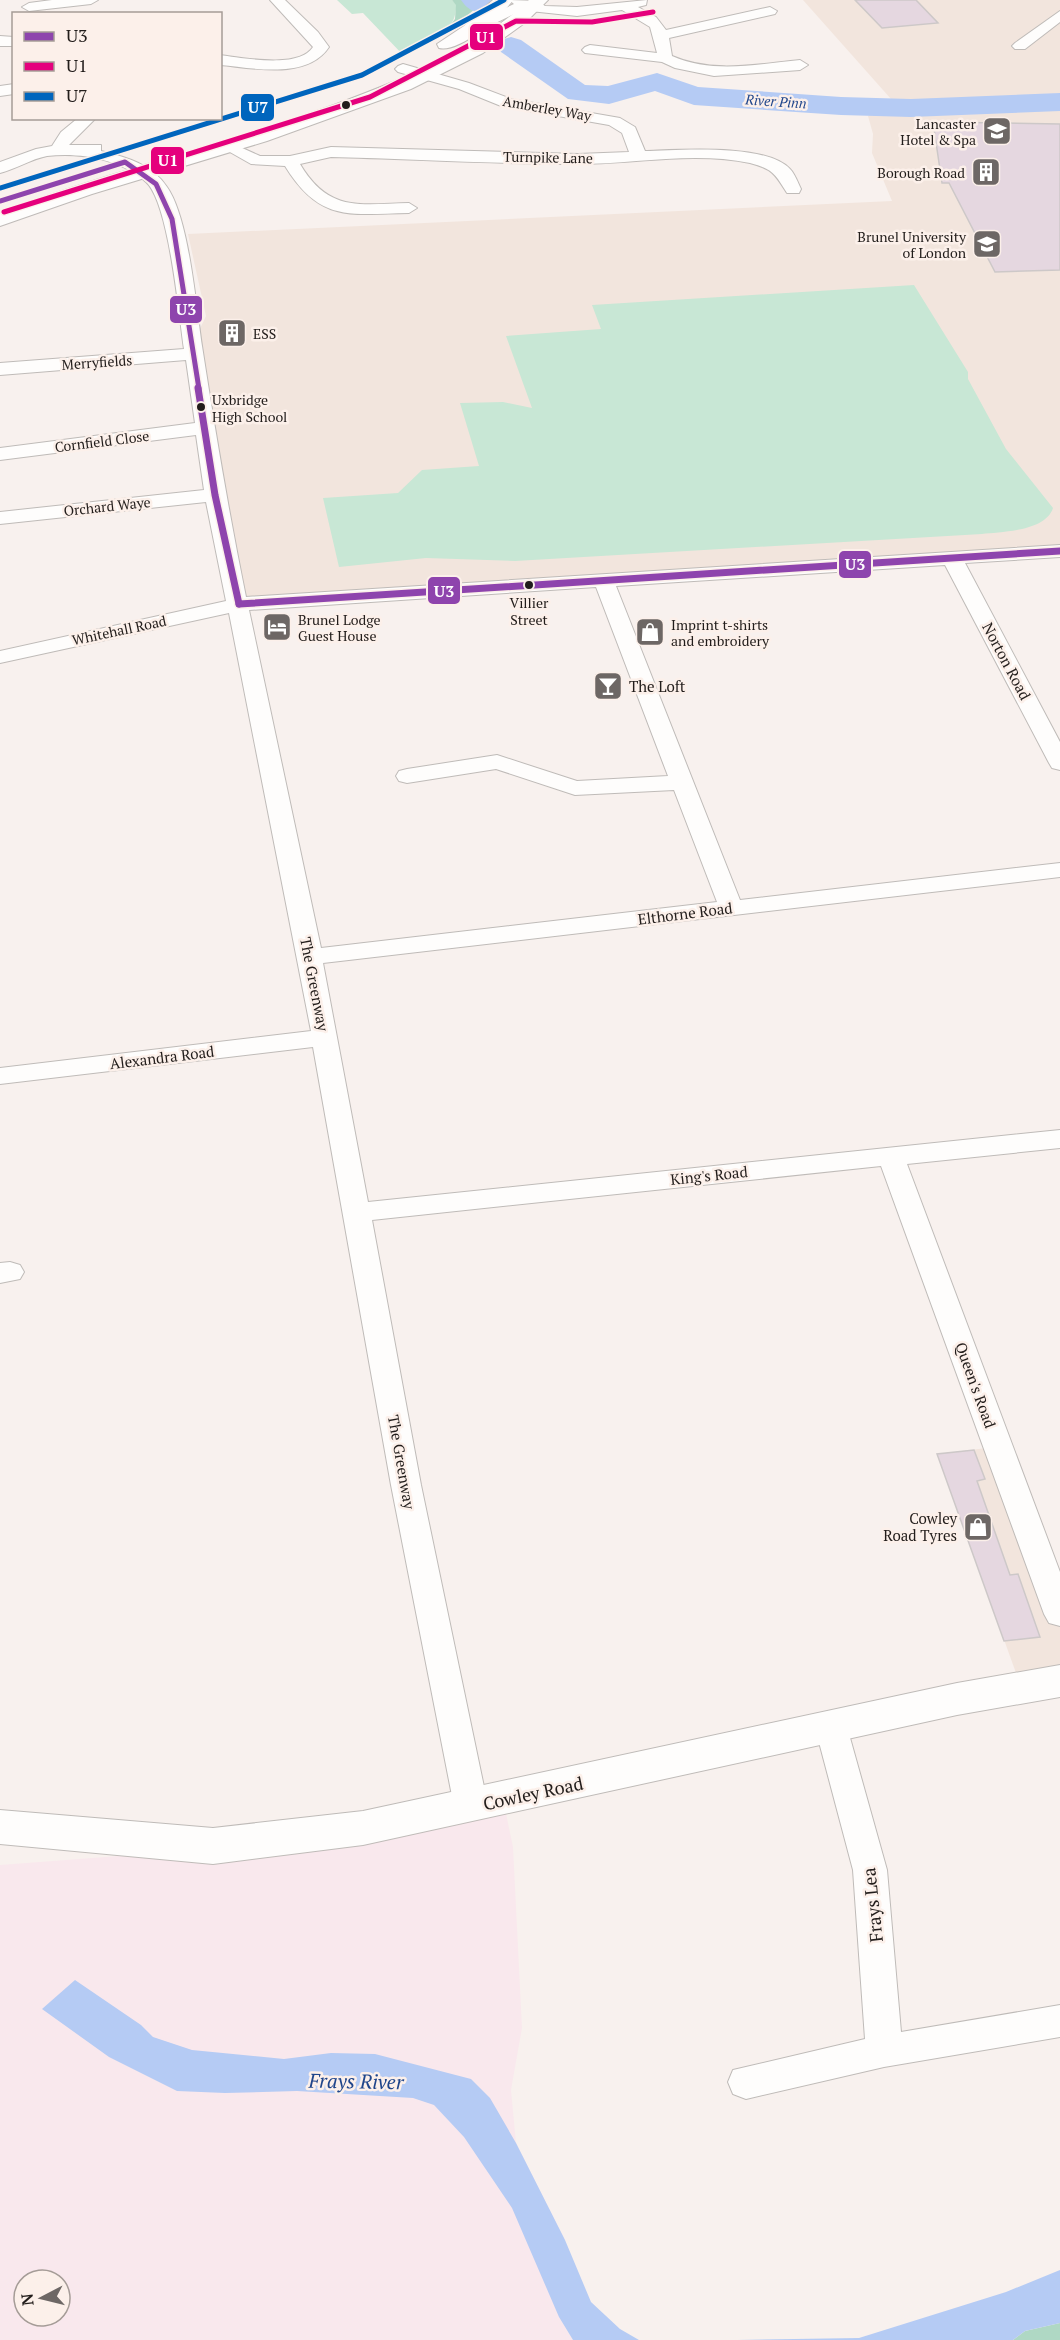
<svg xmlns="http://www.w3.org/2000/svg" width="1060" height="2340" viewBox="0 0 1060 2340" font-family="'PT Serif',serif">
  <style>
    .built { fill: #f2e5dd }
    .industrial { fill: #f9e8ed; fill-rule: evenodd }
    .green { fill: #c8e7d5 }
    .forest { fill: #afd8c4 }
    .water { fill: #b5cbf4 }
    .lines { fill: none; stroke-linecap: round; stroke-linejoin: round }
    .river { fill: #b5cbf4; fill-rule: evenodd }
    .building { fill: #e5d7e0; stroke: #cdc8c8; stroke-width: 1.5 }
    .minor-casing { stroke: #bfbbb8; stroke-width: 2 }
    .major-casing { stroke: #bfbbb8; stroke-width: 2 }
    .minor { fill: #fefdfc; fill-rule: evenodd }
    .major { fill: #fefdfc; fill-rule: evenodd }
    .bus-1-far1-casing { stroke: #fcf0ea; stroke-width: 8 }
    .bus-1-casing { stroke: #fcf0ea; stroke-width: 10 }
    .bus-2-casing { stroke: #fcf0ea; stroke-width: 8 }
    .bus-3-casing { stroke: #fcf0ea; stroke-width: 8 }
    .bus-1-far1 { stroke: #8e44ad; stroke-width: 5 }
    .bus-1 { stroke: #8e44ad; stroke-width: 7 }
    .bus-2 { stroke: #e5007d; stroke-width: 5 }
    .bus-3 { stroke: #0065bd; stroke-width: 5 }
    .bus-dot { fill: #221d1b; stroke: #fcf0ea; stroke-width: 2 }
    .labels { text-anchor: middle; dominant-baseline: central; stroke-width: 5; stroke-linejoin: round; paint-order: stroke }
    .far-water-label { font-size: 14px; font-style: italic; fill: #1f458b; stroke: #fcf0ea }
    .far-street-label { font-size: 14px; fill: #221d1b; stroke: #fcf0ea }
    .far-poi-label { font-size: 14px; fill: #221d1b; stroke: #fcf0ea; text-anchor: end }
    .bus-label { font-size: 14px; fill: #221d1b; stroke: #fcf0ea; text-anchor: start }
    .street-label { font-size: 15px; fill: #221d1b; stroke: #fcf0ea }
    .poi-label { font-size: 15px; fill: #221d1b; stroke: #fcf0ea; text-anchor: start }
    .near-street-label { font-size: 18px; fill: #221d1b; stroke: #fcf0ea }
    .near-water-label { font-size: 20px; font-style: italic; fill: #1f458b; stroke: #fcf0ea }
    .line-badge { stroke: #fcf0ea; stroke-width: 2 }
    .badge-label { font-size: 16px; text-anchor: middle; font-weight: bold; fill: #fff }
  </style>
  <rect width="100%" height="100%" fill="#f8f1ee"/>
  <g class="built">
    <path d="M803 0H1060V551L239 604 192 345 206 316 188 234 892 201 872 153 873 134 868 116 891 99Z"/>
    <path d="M995 1447 1060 1627V1677L1020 1684 937 1454Z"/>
  </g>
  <path class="industrial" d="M505 1809 513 1847 522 2028 511 2090 516 2143 565 2240 559 2317 573 2340H0V1865L211 1849ZM24 2280H60V2316H24Z"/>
  <g class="green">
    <path d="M337 0H452L456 4C458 33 426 45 404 56L363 13 352 14Z"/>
    <path d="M914 285 968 372V379L1006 449 1053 508C1046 531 1002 532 982 534L515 561 426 558 339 567 323 498 398 493 422 470 479 466 460 403 503 402 532 408 506 336 601 329 592 305Z"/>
  </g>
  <g class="forest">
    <path d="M452 0H474L481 4 441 37 455 19 456 5Z"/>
    <path d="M1060 2323V2340H1013L1025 2331Z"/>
  </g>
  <g class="water">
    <path d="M75 1980 141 2025 153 2037 192 2050 284 2059 331 2053 375 2054 471 2079 490 2098 516 2143 565 2240 591 2302 620 2329 639 2340H573L559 2317 512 2208 464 2137 434 2105 413 2098 297 2091 225 2093 177 2091 109 2057 42 2009Z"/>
    <path d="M1060 2270V2323L1025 2331 1013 2340H737L859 2338 1006 2292Z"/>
  </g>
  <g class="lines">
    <g class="river">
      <path d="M461 0H492L496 5 492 11C478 14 469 12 461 0Z"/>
      <path d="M511 37 521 40 585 85 608 86 657 73 698 87 841 97 911 99 1060 93V111L911 117 841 115 694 105 655 91 609 104 568 99 501 52 497 46 501 40Z"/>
    </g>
  </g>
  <g class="building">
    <path d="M855 0H916L938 23 882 28Z"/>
    <path d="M933 122 1060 124V270L995 272 949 183H942Z"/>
    <path d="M974 1450 985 1479 977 1481 1010 1575 1018 1574 1040 1637 1004 1641 937 1454Z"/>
  </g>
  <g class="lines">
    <g class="minor-casing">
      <g id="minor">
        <path d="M52 0H98L91 4 29 11 22 7 29 3Z"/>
        <path d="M270 0H285L318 32 329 47C307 80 254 68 220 65V55C243 58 299 69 313 47Z"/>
        <path d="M509 0 538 1 545 6 577 7 647 0 646 5 638 7 656 17 666 30 770 7 777 11 775 14 669 38 672 56C713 74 757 64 800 60L808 65 800 70 714 76 675 68 662 62 585 53 582 50 585 47 590 45 657 53 650 27 622 10 577 16 530 11 516 13 475 33H465L463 30 465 27 514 4Z"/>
        <path d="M1060 11V22L1025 49H1015L1012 46 1015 43Z"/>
        <path d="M0 36 14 37V46H0Z"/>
        <path d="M403 64 469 83 511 99 620 118 635 127 645 151C678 150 766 143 790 169 795 174 798 183 801 189L799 193H787C775 174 773 169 750 163 694 151 634 164 577 164 495 164 413 159 331 157L300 164C329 213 360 204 409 203L417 208 409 213C350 214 320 223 285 166L251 164 221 147 229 142 260 156H290L331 147 578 154 629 152 622 133 609 125 501 106 459 89 398 72 395 69 398 66Z"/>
        <path d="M14 84V94L0 96V86Z"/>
        <path d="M78 118H96L69 145H101V151C126 157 152 164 167 187 189 218 196 306 202 346 215 430 229 514 246 597L1060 545V557L965 563 1060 742V770L1052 768 1049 763 945 565 616 586 740 900 1060 863V877L323 963 368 1202 1060 1130V1148L907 1164 1060 1572V1626L1049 1623 1044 1614 881 1166 372 1220 421 1485 488 1806 483 1816 471 1820 459 1816 454 1806 391 1485 313 1047 0 1084V1068L311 1031 229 613 0 663V651L226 601 206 502 0 524V512L204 490 196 435 0 460V448L195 423 186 360 0 375V363L184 349C179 316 169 202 146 182 121 159 79 152 47 156 31 159 16 169 0 173V162L36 149 52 146 61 132ZM596 587 668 776 577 781 497 755 407 769 399 771 396 776 399 781 407 783 496 769 575 795 674 790 717 902 321 948 249 610Z"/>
        <path d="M10 1262 20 1265 24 1272 20 1279 0 1283V1263Z"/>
        <path d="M831 1714 843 1718 847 1727 887 1870 901 2032 1060 2005V2037L884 2067 746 2099 733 2094 728 2082 733 2070 865 2039 853 1870 815 1727 819 1718Z"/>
      </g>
    </g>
    <g class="major-casing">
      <g id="major">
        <path d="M493 0H513C502 16 459 53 439 48L437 44 464 26Z"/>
        <path d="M529 0H548L526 22 483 53 411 89 267 141 92 194 0 226V213L21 205C124 168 231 142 334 105 404 79 473 52 529 0Z"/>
        <path d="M1060 1665V1697L957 1715 363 1845 213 1864 0 1844V1810L213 1828 363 1811 957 1683Z"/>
      </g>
    </g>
    <use href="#minor" class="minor"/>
    <use href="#major" class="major"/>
    <g class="bus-1-far1-casing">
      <path id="bus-1-far1" d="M0 201 125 162 156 184 172 219 199 389"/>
    </g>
    <g class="bus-1-casing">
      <g id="bus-1">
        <path d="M198 388 215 495 239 604"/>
        <path d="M239 604 1060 551"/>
      </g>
    </g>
    <g class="bus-2-casing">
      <path id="bus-2" d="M4 212 370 97 516 21 592 22 653 12"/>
    </g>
    <g class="bus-3-casing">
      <path id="bus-3" d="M0 188 362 75 504 0"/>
    </g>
    <use href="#bus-1-far1" class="bus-1-far1"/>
    <use href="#bus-1" class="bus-1"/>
    <use href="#bus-2" class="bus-2"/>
    <use href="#bus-3" class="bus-3"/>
  </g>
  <defs>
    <g id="university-square" transform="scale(1.5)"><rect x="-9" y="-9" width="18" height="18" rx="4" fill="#6d6765" stroke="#fcf0ea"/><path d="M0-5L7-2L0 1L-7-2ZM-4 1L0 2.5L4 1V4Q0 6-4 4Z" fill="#fff"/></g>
    <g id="building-square" transform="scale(1.5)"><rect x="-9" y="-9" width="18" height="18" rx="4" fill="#6d6765" stroke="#fcf0ea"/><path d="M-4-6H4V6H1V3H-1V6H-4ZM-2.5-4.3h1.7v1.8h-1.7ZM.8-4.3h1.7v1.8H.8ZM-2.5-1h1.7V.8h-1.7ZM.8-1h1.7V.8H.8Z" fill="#fff"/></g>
    <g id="hotel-square" transform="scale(1.5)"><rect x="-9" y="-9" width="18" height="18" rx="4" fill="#6d6765" stroke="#fcf0ea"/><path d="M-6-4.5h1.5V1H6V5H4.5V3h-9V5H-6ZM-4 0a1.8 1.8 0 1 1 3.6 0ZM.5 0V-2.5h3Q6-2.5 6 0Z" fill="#fff"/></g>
    <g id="shop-square" transform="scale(1.5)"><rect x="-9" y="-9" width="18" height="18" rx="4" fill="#6d6765" stroke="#fcf0ea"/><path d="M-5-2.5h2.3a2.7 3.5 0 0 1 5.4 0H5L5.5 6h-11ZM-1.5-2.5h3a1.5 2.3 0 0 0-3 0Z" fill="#fff"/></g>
    <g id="bar-square" transform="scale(1.5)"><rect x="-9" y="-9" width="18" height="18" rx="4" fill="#6d6765" stroke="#fcf0ea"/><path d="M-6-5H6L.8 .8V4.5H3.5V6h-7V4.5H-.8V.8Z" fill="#fff"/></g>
  </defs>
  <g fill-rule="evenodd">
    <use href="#university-square" x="997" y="131"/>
    <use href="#building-square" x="986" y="172"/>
    <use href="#university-square" x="987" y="244"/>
    <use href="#building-square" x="232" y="333"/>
    <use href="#hotel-square" x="277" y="627"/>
    <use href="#shop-square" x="650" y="632"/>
    <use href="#bar-square" x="608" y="686"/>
    <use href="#shop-square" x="978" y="1527"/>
  </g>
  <g class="bus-dot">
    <circle cx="346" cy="105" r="5"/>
    <circle cx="201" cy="407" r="5"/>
    <circle cx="529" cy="585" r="5"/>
  </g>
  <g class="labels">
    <g class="far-water-label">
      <text transform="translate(776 101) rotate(4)">River Pinn</text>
    </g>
    <g class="far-street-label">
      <text transform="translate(547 108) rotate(10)">Amberley Way</text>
      <text transform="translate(548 157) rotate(1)">Turnpike Lane</text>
      <text transform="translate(97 362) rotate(-4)">Merryfields</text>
      <text transform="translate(102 441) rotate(-7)">Cornfield Close</text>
      <text transform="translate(107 506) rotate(-6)">Orchard Waye</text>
      <text transform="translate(119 630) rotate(-12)">Whitehall Road</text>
    </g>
    <g class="far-poi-label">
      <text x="976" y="123">Lancaster<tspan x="976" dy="16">Hotel &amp; Spa</tspan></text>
      <text x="965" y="172">Borough Road</text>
      <text x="966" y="236">Brunel University<tspan x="966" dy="16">of London</tspan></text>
      <text x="253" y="333" text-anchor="start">ESS</text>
      <text x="298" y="619" text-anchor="start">Brunel Lodge<tspan x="298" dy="16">Guest House</tspan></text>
      <text x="671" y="624" text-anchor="start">Imprint t-shirts<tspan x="671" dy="16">and embroidery</tspan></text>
    </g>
    <g class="bus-label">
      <text x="212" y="399">Uxbridge<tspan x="212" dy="17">High School</tspan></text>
      <text x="529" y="602" text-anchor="middle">Villier<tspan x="529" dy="17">Street</tspan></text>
    </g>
    <g class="street-label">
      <text transform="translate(1007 661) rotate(62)">Norton Road</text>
      <text transform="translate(685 913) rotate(-7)">Elthorne Road</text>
      <text transform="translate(315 984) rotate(79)">The Greenway</text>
      <text transform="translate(162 1057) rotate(-7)">Alexandra Road</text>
      <text transform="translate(709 1175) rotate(-6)">King's Road</text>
      <text transform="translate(976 1385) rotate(70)">Queen's Road</text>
      <text transform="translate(402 1462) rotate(80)">The Greenway</text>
    </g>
    <g class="poi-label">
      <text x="629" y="686">The Loft</text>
      <text x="957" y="1518" text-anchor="end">Cowley<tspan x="957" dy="17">Road Tyres</tspan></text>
    </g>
    <g class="near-street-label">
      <text transform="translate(533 1793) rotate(-12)">Cowley Road</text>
      <text transform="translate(872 1905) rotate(-96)">Frays Lea</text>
    </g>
    <g class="near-water-label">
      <text transform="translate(356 2081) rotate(1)">Frays River</text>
    </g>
  </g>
  <g class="line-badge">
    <rect x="469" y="23" width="35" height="28" rx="6" fill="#e5007d"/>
    <rect x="240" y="93" width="35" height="29" rx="6" fill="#0065bd"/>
    <rect x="150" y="146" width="35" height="29" rx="6" fill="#e5007d"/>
    <rect x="169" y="295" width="34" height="29" rx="6" fill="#8e44ad"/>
    <rect x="838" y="550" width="34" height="29" rx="6" fill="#8e44ad"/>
    <rect x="427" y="576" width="34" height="29" rx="6" fill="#8e44ad"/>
  </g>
  <g class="badge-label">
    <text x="486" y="43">U1</text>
    <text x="258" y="113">U7</text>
    <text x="168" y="166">U1</text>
    <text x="186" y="315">U3</text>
    <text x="855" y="570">U3</text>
    <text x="444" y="597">U3</text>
  </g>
  <rect x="12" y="12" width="210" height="108" fill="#fcf0ea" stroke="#a59c97" stroke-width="1.5"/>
  <rect x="24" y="32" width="30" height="9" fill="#8e44ad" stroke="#a59c97" stroke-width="1.5"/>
  <text x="66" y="42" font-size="18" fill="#221d1b">U3</text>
  <rect x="24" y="62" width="30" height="9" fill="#e5007d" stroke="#a59c97" stroke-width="1.5"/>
  <text x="66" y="72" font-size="18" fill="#221d1b">U1</text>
  <rect x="24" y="92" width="30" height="9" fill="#0065bd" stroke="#a59c97" stroke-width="1.5"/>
  <text x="66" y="102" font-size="18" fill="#221d1b">U7</text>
  <g transform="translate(42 2298) rotate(263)"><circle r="28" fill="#fcf0ea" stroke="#a59c97" stroke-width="1.5"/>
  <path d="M0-4.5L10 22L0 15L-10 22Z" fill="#6d6765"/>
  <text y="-9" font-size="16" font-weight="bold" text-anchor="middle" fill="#221d1b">N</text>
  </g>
</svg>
